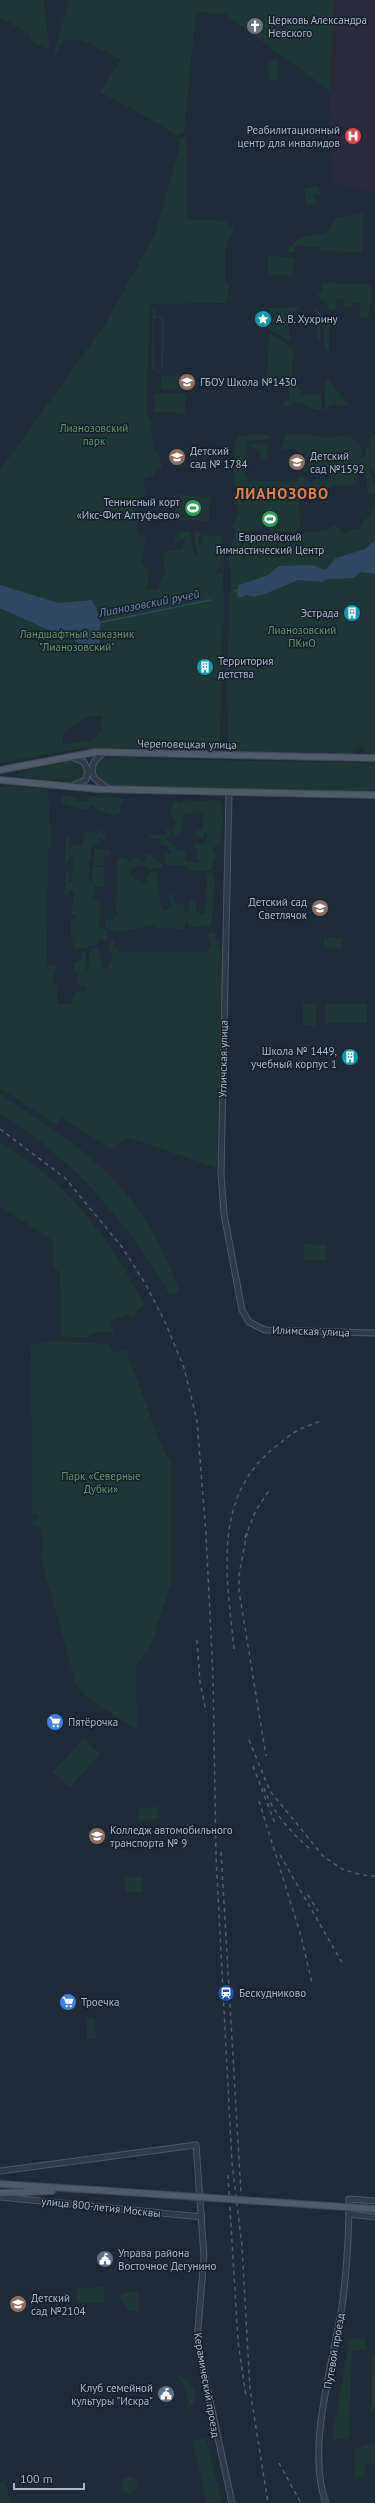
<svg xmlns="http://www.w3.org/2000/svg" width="375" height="2503" viewBox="0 0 375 2503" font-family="'PT Sans',sans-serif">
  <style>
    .medical { fill: #2a2937 }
    .green { fill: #1f3637; fill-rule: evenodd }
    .water { fill: #2f475f }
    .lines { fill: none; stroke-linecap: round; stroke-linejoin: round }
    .stream { stroke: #2f475f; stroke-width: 1.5 }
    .minor-casing { stroke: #4e5965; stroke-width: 7 }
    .major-casing { stroke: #3d4753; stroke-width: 8 }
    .minor { stroke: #313b46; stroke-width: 5 }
    .major { stroke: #4e5b67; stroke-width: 6 }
    .rail { stroke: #52606e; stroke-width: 1.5; stroke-dasharray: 4 4; stroke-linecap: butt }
    .major-bridge-casing { stroke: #3d4753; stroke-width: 8; stroke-linecap: butt }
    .major-bridge { stroke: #4e5b67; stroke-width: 6 }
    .labels { text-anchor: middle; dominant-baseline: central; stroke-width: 3; stroke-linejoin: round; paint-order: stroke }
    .poi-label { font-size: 11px; fill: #aab6c4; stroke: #17202a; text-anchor: start }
    .park-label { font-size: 11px; fill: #629569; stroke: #17202a }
    .street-label { font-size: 11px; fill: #aab6c4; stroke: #17202a }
    .water-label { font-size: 12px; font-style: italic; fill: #698aaa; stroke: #17202a }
    .district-label { font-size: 15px; font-weight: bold; letter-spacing: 1px; fill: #d88151; stroke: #17202a }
  </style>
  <rect width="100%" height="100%" fill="#1e2a36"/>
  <path class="medical" d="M334 0H375V192L366 191 332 181 330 91Z"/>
  <g class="green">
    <path d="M0 0H44L49 46 47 50 31 40 29 34 0 17Z"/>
    <path d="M69 0H334L330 91 225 14 196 12 184 132 176 136 156 122 100 92 121 59C103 53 83 34 63 42L53 58Z"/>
    <path d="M278 60V80L269 81 268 61Z"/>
    <path d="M186 136 187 219 224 221 234 228 230 239 226 241 225 285H229L227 303 150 304 146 415 151 420 153 449 158 453 162 466 159 469 157 468 153 476 143 479 146 491 144 497H140L137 506V534L146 537 142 563 149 571 147 591 158 589 162 576 165 574 163 554 168 550H182L185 540H180L176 543 174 540 181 532H190C193 541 191 549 195 556L197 551 194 534 196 531 201 532 198 541 202 544V535L222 536 224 564 223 567 216 569V575L223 573C223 585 226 623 222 630L220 746H212V750L181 753 177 749 116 748 112 752 101 751 96 747 89 750 83 748 0 763V470L105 325 155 234 180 145 179 140ZM100 716 102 717 100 732 92 741 62 744 64 731 87 717Z"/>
    <path d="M253 138 274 139V146L250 145Z"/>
    <path d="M318 186 320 194 314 195 316 204 307 205 304 189Z"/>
    <path d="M363 214 362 252 321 251V246H295L294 252H288L289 246H293L299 238 327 232 337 218Z"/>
    <path d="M268 256 293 257V275H268Z"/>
    <path d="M322 283 371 284 369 311 371 319 360 316V302H352V307H344V299H337L336 309 331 312 327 304 317 296 322 291Z"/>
    <path d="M300 307C288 314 290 328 290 341L269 330V325H272V319H269L270 308Z"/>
    <path d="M315 308 326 318H330L329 353 324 345V325L320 326V340H318Z"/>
    <path d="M153 309H155V315L161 316 164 320 163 368 157 373 152 368ZM157 317 162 320 161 368 157 371 154 367V320Z"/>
    <path d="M269 333 292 347 295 359 292 362V377L303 395H321L322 410H316L305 405 304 402C295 402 290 406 283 406V403L289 399V386L284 381 267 379Z"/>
    <path d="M161 376H182V390L161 389Z"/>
    <path d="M326 377 349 405H332L324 410Z"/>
    <path d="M155 393 186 394 185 413 154 412Z"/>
    <path d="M264 434 270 436 269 439 246 441 248 455 244 458 245 475 249 481C265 479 280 483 296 482L300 476 311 482 317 478 333 479 330 476 329 468 324 465H311L312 473 300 470 304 465 306 453 300 455 297 448 282 450 281 447 286 435H310L319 437 349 436 360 443 361 457 365 456 366 448 370 446 369 440 372 435H375V475L371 468 369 470 375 484V494L368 493 366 477 359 469 353 474 356 476 357 483 352 486 339 485 320 491 315 489 311 492 299 491 300 528 296 532 272 531 264 525 262 526 263 529 241 532 242 535 251 533 260 537 295 536 304 532 325 531 334 526 340 528 341 533H348L352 530 361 528V524L371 514 375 501V758L368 757 361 745H357L352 757 337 755 335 751 321 754 303 751C297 758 290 755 283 751L277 755H256L255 752 247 750V753L234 754 228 749 227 668 231 574 228 558C233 551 232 540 235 531L232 525 239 515 238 505 233 501 236 485 233 483C236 468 229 450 239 436Z"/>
    <path d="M253 444 265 445 268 448 267 458 264 460 260 459V452L251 447Z"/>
    <path d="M176 495 210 497 209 521 175 520Z"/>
    <path d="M131 757 139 759 375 763V791L112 786H106L96 778 94 768 97 761 104 758Z"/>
    <path d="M73 760 82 761 86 772 85 778 77 783 17 776 19 772Z"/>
    <path d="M0 787H33L48 790 51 845 48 848 47 963V965L55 966 56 969 52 982 57 987 58 1004H71L76 991H87L86 986 80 987 76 972 74 970V963L80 960 81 952 86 951V973C90 966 88 957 91 949L95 948 98 949 103 968 109 967 113 957 109 945 112 941H114L116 949 121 952H207L211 944 208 934 210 932 215 934 222 957 217 1168 127 1137 112 1149 62 1118 56 1125 0 1088Z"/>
    <path d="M70 796 77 798V802L86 801 89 796 119 797 123 800 120 806V814L113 816C106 811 97 811 90 805L89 809H78L61 803 62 797Z"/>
    <path d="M211 799 221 801 223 821 220 842 212 849 216 855 211 870 195 871 180 865H166L164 859 166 854 172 853 167 846 160 845 161 840 149 837 150 835H165L167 829H169L171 834 166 839 176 846V850L186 851 185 861 199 863 200 860 196 857 198 849 194 847 195 843 203 844 206 841 207 834 204 833V837L200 839 196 837V832L203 828 202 814 193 812 184 814 182 831 175 837 172 828 176 822 174 817 170 816 171 808 176 800 180 803 189 800 208 802Z"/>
    <path d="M99 830 105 833 106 839 102 840 98 837 99 841 92 847 90 861 87 864 90 868 87 876 92 884 93 866 104 867V886H95L96 894 93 897 99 902 101 909 98 926 106 929 108 938 105 941 100 940 94 947 91 945 85 949H75L70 933 71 919H76V915H71L74 894 70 889 69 895 66 896 64 893 67 870 69 874V882H72L73 858 70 856 68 862 65 861 66 836H69V847L82 845 84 832H94L96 834Z"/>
    <path d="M108 848 111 853 109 856 104 854V865H94V849H104L105 852Z"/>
    <path d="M146 855H151L155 860 163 864 162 868 151 869 141 864 131 869 129 874 135 880 139 879 145 883 149 872 155 871C161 881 158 907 165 911L172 906 168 899 170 895 173 894 176 903 184 905V912H188L190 900 193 899 196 903V912L204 914 208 899 206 893 207 874 213 872 215 885 211 925 189 927 187 921 183 929C175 930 165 926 158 929L153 925C137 928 121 935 105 927V919L113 920 117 914 115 900 119 891 116 887C119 877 115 867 119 857L126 858 128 861 136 858 145 862Z"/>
    <path d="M324 937 342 938 341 948 324 947Z"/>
    <path d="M303 1003 316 1004V1026L303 1025Z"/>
    <rect x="326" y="1004" width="41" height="19"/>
    <path d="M0 1094C88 1152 143 1186 179 1291L170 1295C125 1219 75 1161 0 1113Z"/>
    <path d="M0 1142C24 1158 50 1175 70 1197 99 1228 124 1267 145 1305L137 1310V1314L130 1317 129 1314 110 1321 114 1333 97 1332 86 1337H62L60 1278V1273L53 1267V1243L49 1238 0 1206Z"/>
    <path d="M304 1244 326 1245V1260H303Z"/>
    <path d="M59 1341 109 1344 114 1353 126 1350 161 1445 171 1462V1582L151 1646 136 1664 137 1730 86 1697 76 1684 43 1565 40 1552 44 1550 40 1527 33 1526 32 1521 39 1519V1513H32L31 1345Z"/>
    <path d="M83 1739 100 1754 70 1787 53 1772Z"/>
    <path d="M158 1807 159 1819 139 1820V1808Z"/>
    <rect x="125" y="1877" width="17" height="15"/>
    <path d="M87 2018H95L96 2039H87Z"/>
    <path d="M104 2287V2302H77V2288Z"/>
    <path d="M138 2291V2311H129L118 2297 127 2292Z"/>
    <path d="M349 2339H365V2350L352 2351 349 2439H332Z"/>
    <path d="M373 2355H375V2405L371 2415Z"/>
    <path d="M177 2374C189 2379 199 2391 193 2404L187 2409 189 2403 185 2389Z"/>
    <path d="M206 2438 222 2503H207L192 2441Z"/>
    <path d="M372 2443 375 2446V2464L365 2465V2476L355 2480V2449Z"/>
    <circle cx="129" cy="2485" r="8"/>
    <path d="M4 2481 12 2503H0V2483Z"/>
  </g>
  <g class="water">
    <path d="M375 540V574L361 572 353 578 327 579 322 582 298 580 265 594 254 597 246 595 240 598 237 595 239 585 268 575 279 566 312 565 325 570 336 558 365 549Z"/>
    <path d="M0 585 59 603 91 600C102 611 100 629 100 644L93 648 83 646 67 635 62 636 0 608Z"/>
  </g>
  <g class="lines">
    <g class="stream">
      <path d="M234 591 238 590"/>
      <path d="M98 623 210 600"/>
    </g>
    <g class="minor-casing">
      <g id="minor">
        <path d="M106 752C95 758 89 765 94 778L107 788"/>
        <path d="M72 757 84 762 88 771 86 780 74 785"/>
        <path d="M229 793 221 1174 224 1214 242 1310 249 1322 265 1330 375 1333"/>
        <path d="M0 2171 196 2145 204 2257 197 2340 232 2503"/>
        <path d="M0 2197 202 2217"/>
        <path d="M349 2214 375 2217"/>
        <path d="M326 2503C305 2447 335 2358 343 2299 347 2266 349 2232 349 2199L375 2201"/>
      </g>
    </g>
    <g class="major-casing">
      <g id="major">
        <path d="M0 770 96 752 375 758"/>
        <path d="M0 780 98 789 375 795"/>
        <path d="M0 2184 96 2190"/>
        <path d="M0 2193 52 2191"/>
      </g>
    </g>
    <use href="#minor" class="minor"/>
    <use href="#major" class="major"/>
    <g class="rail">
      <path d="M0 1129 65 1178 122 1247 145 1283 166 1324 184 1368 197 1421 206 1534 213 1675 216 1857 232 2163 242 2246 250 2390 268 2503"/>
      <path d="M247 1533 239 1575V1591L266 1756"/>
      <path d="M245 1538 256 1510 270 1489"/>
      <path d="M197 1640 200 1682 206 1712"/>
      <path d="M234 1649C227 1577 211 1498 275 1447 282 1442 288 1436 295 1432 303 1427 314 1424 323 1420"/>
      <path d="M249 1740 270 1791 323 1856 342 1869 362 1875 375 1876"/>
      <path d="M253 1766 276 1826"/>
      <path d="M264 1788C273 1814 292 1833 312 1851"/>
      <path d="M259 1801 301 1936 312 1983"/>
      <path d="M221 1852 241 2193"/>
      <path d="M280 1855 344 1966"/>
      <path d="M308 1895 318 1911"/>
      <path d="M228 2175 238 2341 246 2397"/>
      <path d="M279 2463 301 2503"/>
    </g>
    <g class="major-bridge-casing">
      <path id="major-bridge" d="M96 2190 375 2209"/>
    </g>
    <use href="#major-bridge" class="major-bridge"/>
  </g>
  <defs>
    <g id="church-disc" transform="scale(0.9)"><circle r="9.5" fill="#6b7280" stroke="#17202a"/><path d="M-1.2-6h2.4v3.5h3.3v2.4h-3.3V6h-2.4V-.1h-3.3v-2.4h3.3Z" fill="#fff"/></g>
    <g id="hospital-disc" transform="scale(0.9)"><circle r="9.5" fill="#e0444e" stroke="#17202a"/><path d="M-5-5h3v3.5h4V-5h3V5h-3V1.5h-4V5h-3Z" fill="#fff"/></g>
    <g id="sight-disc" transform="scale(0.9)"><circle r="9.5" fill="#0f9aa8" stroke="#17202a"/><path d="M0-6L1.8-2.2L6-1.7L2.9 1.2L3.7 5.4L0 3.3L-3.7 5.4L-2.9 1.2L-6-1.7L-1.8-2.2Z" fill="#fff"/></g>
    <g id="school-disc" transform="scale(0.9)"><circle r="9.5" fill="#8d6e63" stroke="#17202a"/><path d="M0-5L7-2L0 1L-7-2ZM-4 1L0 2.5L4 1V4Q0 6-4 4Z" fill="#fff"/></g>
    <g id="stadium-disc" transform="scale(0.9)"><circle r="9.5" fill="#2e9e5b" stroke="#17202a"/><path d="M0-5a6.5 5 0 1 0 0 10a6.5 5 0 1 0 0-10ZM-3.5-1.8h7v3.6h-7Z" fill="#fff"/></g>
    <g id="building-disc" transform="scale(0.9)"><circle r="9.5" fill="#0f9aa8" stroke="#17202a"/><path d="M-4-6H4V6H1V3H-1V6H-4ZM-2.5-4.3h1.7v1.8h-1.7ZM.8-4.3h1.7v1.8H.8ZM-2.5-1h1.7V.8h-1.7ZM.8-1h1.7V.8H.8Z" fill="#fff"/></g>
    <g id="supermarket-disc" transform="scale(0.9)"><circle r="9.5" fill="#3f7fe0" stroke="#17202a"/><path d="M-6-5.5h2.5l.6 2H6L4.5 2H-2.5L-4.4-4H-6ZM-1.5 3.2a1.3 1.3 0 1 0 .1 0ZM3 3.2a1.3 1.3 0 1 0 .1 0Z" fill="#fff"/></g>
    <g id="university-disc" transform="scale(0.9)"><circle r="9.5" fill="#8d6e63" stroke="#17202a"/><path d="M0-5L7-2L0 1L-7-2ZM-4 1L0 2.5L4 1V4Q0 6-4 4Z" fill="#fff"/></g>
    <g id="station-disc" transform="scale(0.9)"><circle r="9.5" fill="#1a4fb4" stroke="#17202a"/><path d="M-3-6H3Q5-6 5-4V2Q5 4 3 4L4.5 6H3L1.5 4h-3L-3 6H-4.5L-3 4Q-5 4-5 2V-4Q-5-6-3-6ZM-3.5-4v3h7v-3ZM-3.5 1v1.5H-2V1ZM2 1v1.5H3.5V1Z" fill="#fff"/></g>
    <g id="civic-disc" transform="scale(0.9)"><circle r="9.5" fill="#5c6f8a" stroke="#17202a"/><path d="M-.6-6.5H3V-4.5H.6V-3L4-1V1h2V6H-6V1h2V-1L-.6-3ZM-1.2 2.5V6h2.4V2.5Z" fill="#fff"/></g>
  </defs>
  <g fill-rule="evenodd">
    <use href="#church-disc" x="255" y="26"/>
    <use href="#hospital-disc" x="353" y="136"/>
    <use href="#sight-disc" x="263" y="319"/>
    <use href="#school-disc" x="187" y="382"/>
    <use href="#school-disc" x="177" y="457"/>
    <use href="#school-disc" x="297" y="462"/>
    <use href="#stadium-disc" x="193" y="508"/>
    <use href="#stadium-disc" x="270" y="519"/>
    <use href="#building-disc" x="352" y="613"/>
    <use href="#building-disc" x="205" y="667"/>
    <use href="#school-disc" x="320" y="908"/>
    <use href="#building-disc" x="350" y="1057"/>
    <use href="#supermarket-disc" x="55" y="1722"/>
    <use href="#university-disc" x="97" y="1836"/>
    <use href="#station-disc" x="226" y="1993"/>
    <use href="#supermarket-disc" x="68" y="2002"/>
    <use href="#civic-disc" x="105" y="2259"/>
    <use href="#school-disc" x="18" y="2304"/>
    <use href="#civic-disc" x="166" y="2394"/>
  </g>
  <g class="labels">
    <g class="poi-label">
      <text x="268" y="20">Церковь Александра<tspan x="268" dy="13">Невского</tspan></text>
      <text x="340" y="130" text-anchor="end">Реабилитационный<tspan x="340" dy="13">центр для инвалидов</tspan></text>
      <text x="276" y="319">А. В. Хухрину</text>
      <text x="200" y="382">ГБОУ Школа №1430</text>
      <text x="190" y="451">Детский<tspan x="190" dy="13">сад № 1784</tspan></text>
      <text x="310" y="456">Детский<tspan x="310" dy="13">сад №1592</tspan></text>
      <text x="180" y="502" text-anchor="end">Теннисный корт<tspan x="180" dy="13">«Икс-Фит Алтуфьево»</tspan></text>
      <text x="270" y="537" text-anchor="middle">Европейский<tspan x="270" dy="13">Гимнастический Центр</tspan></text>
      <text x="339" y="613" text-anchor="end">Эстрада</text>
      <text x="218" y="661">Территория<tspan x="218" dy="13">детства</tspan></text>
      <text x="307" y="902" text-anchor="end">Детский сад<tspan x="307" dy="13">Светлячок</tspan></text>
      <text x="337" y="1051" text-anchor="end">Школа № 1449,<tspan x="337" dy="13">учебный корпус 1</tspan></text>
      <text x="68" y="1722">Пятёрочка</text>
      <text x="110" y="1830">Колледж автомобильного<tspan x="110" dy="13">транспорта № 9</tspan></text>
      <text x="239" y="1993">Бескудниково</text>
      <text x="81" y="2002">Троечка</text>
      <text x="118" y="2253">Управа района<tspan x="118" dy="13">Восточное Дегунино</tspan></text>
      <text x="31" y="2298">Детский<tspan x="31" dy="13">сад №2104</tspan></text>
      <text x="153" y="2388" text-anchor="end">Клуб семейной<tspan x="153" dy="13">культуры "Искра"</tspan></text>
    </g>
    <g class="park-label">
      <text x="94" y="428">Лианозовский<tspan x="94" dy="13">парк</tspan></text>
      <text x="302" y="630">Лианозовский<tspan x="302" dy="13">ПКиО</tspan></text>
      <text x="77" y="634">Ландшафтный заказник<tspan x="77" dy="13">"Лианозовский"</tspan></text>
      <text x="101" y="1476">Парк «Северные<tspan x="101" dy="13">Дубки»</tspan></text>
    </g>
    <g class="street-label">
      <text transform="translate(187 744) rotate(1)">Череповецкая улица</text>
      <text transform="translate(223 1059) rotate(-89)">Угличская улица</text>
      <text transform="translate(311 1331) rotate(2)">Илимская улица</text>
      <text transform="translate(101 2207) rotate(6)">улица 800-летия Москвы</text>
      <text transform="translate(334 2351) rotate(-80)">Путевой проезд</text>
      <text transform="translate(207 2385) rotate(80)">Керамический проезд</text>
    </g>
    <g class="water-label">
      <text transform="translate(149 603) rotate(-11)">Лианозовский ручей</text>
    </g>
    <g class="district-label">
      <text x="282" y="493">ЛИАНОЗОВО</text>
    </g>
  </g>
  <path d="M14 2483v6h70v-6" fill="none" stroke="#aab6c4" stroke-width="2"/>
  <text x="20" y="2483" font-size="12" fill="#aab6c4" stroke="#17202a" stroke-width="3" paint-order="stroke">100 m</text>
</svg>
